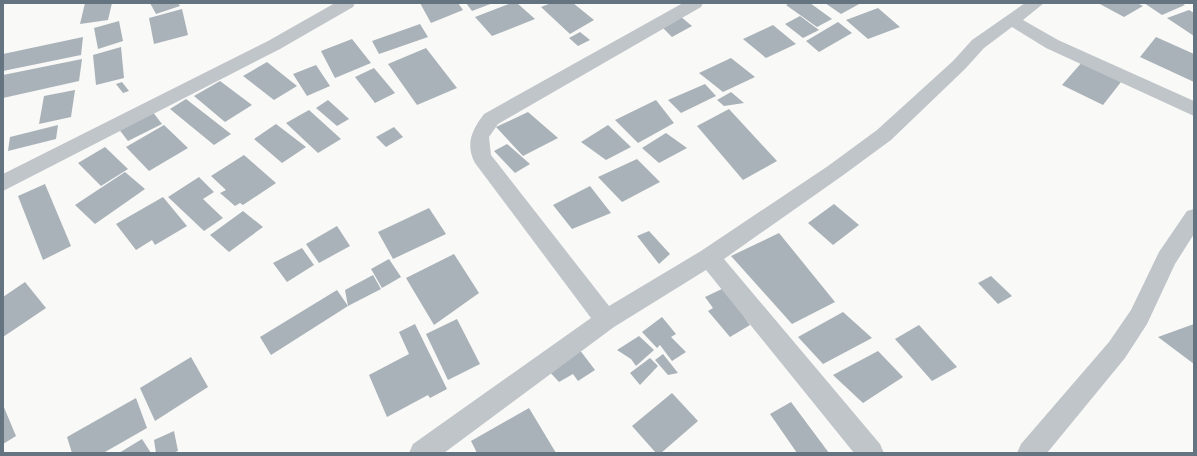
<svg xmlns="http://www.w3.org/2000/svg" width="1197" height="456" viewBox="0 0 1197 456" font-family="'Nunito Sans',sans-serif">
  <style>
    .building { fill: #a9b2b8 }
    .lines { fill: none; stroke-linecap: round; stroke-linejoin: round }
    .minor { fill: #c0c5c9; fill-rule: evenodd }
  </style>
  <rect width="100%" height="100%" fill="#f9f9f7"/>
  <g class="building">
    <path d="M85 3H112L108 20 80 24Z"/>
    <path d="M150 3H178L180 6 156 14Z"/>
    <path d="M420 3H458L463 10 431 23Z"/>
    <path d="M466 3H493L472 11Z"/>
    <path d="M511 3H517L535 19 492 36 475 17Z"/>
    <path d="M551 3H573L594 20 570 34 541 7Z"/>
    <path d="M790 3H810L832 19 817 27 786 5Z"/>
    <path d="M825 3H861L841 14Z"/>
    <path d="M1098 3H1137L1143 6 1124 17Z"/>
    <path d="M1144 3H1181L1185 5 1162 15Z"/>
    <path d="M878 8 900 27 868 39 846 20Z"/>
    <path d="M182 9 188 35 154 44 149 18Z"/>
    <path d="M1189 10 1194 13V36L1167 18Z"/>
    <path d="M680 16 692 26 672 37 660 25Z"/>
    <path d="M800 16 819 30 803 38 785 24Z"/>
    <path d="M119 21 123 41 98 49 94 28Z"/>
    <path d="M838 22 852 33 819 52 806 41Z"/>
    <path d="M420 24 428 37 379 54 372 41Z"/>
    <path d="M773 25 796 44 766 58 743 39Z"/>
    <path d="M580 32 590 40 578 46 569 38Z"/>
    <path d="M83 37 81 55 3 71V54Z"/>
    <path d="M1156 37 1194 54V82L1140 57Z"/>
    <path d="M352 39 371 63 335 78 321 51Z"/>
    <path d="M121 47 124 78 96 85 93 55Z"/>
    <path d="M426 48 457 88 417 105 388 64Z"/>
    <path d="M731 58 755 77 723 92 699 73Z"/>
    <path d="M82 59 79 81 3 98V75Z"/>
    <path d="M1083 61 1121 82 1103 105 1062 85Z"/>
    <path d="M267 62 297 86 274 100 243 76Z"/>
    <path d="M316 65 330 86 307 96 293 74Z"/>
    <path d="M374 68 395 93 375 103 355 77Z"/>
    <path d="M220 81 252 105 225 122 194 96Z"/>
    <path d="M122 82 129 91 123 93 116 84Z"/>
    <path d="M705 84 716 96 681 113 668 100Z"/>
    <path d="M75 90 71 117 39 124 44 96Z"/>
    <path d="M731 92 744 103 724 106 717 100Z"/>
    <path d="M186 99 231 134 214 145 170 109Z"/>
    <path d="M328 100 349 119 337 126 316 108Z"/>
    <path d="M656 100 674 123 638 143 615 120Z"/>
    <path d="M729 109 777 161 743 180 697 126Z"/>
    <path d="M309 110 341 139 318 153 286 123Z"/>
    <path d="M152 111 162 124 128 141 118 128Z"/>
    <path d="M528 112 558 138 523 156 496 127Z"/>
    <path d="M276 124 306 147 282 163 254 139Z"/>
    <path d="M58 125 56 139 8 151 10 137Z"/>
    <path d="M164 125 188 148 149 171 126 147Z"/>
    <path d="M608 125 631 147 606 160 581 142Z"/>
    <path d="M394 127 403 137 386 147 376 137Z"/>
    <path d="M666 133 687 148 659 163 642 148Z"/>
    <path d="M507 144 530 164 515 173 494 151Z"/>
    <path d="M105 147 128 169 101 186 78 163Z"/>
    <path d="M244 155 276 183 243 205 240 203 235 206 220 193 226 190 211 176Z"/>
    <path d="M637 159 660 182 622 202 598 177Z"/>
    <path d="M125 172 145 189 95 224 75 205Z"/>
    <path d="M199 177 214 192 203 199 223 218 204 231 168 197Z"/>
    <path d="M45 184 71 246 43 260 18 196Z"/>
    <path d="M590 186 611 213 572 229 553 205Z"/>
    <path d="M163 197 187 226 155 245 152 240 136 250 116 224Z"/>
    <path d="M834 204 859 225 833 245 808 223Z"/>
    <path d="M429 208 446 234 393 259 378 232Z"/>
    <path d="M243 211 263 227 229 252 210 235Z"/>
    <path d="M337 226 350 246 319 263 306 244Z"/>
    <path d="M649 231 670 254 659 264 637 236Z"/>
    <path d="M779 233 835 302 792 324 731 256Z"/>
    <path d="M302 248 314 265 287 282 273 263Z"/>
    <path d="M454 254 479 293 434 325 406 278Z"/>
    <path d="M389 259 401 277 382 288 371 269Z"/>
    <path d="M373 275 381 289 348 306 345 290Z"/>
    <path d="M991 276 1012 296 998 304 978 283Z"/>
    <path d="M25 282 46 308 3 337V297Z"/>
    <path d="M724 288 750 325 730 337 708 311 713 308 705 297Z"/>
    <path d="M337 290 348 306 271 355 260 337Z"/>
    <path d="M843 312 872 338 823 364 798 337Z"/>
    <path d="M662 317 676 334 671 337 686 352 672 361 660 345 657 348 642 332Z"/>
    <path d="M457 319 480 364 448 380 426 334Z"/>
    <path d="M415 324 447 389 430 398 428 395 387 417 369 375 409 354 399 332Z"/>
    <path d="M1194 324V364L1158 337Z"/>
    <path d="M919 325 957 367 932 381 895 339Z"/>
    <path d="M639 336 654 350 636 366 631 359 617 350Z"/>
    <path d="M579 349 595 370 578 381 573 374 559 382 548 370Z"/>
    <path d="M878 351 903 377 863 403 833 375Z"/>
    <path d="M663 354 678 373 668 375 655 360Z"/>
    <path d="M191 357 208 387 155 421 140 388Z"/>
    <path d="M650 358 658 366 640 385 630 373Z"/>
    <path d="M672 393 698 421 661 453H656L632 426Z"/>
    <path d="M136 398 147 428 105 452 106 453H72L67 437Z"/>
    <path d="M791 402 829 453H797L770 414Z"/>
    <path d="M3 405 16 436 3 444Z"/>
    <path d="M529 408 556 453H477L471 441Z"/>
    <path d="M174 431 178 451 173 453H156L154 440Z"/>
    <path d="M142 439 151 453H119Z"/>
  </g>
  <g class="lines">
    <g class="minor">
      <path d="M335 3H355L353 7 280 49 3 191V174L268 41Z"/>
      <path d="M683 3H703L701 7 498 124 489 137 491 155 609 306 701 251 828 166 877 130 953 61 972 40 1025 3H1044L1023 20 1058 40 1194 101V116L1046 48 1012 27 984 48 965 69 891 140 842 176 724 259 880 444 884 453H854L706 270 614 327 444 453H409L413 444 591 318 475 163C465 144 472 130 484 114Z"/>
      <path d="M1194 209V234L1175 264 1147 324 1125 358 1047 453H1017L1021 444 1109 342 1131 310 1159 252 1187 211Z"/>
    </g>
  </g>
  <rect width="1197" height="456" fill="none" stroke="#657481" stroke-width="8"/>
</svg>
